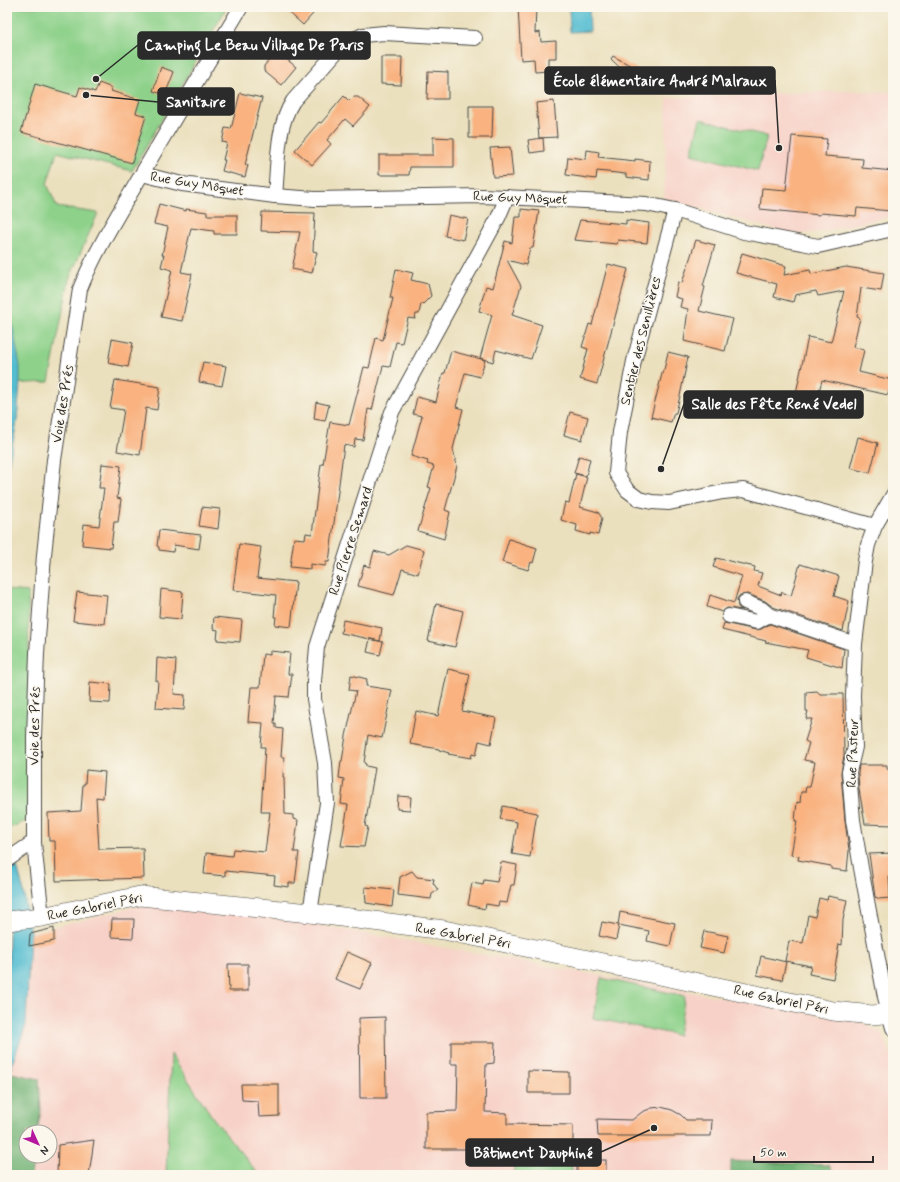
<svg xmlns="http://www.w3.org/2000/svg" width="900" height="1182" viewBox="0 0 900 1182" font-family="Mynerve,sans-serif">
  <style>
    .built { fill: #f7d1c7; fill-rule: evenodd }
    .green { fill: #8dd18a; stroke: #5c7e5a }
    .forest { fill: #72b376; stroke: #4e6f50 }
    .water { fill: #54bdd1; stroke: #40747e }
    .building { fill: #f9b280 }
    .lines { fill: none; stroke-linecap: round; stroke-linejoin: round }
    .street-casing { stroke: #484641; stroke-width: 16 }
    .secondary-casing { stroke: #484641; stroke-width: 20 }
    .street { stroke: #fff; stroke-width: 14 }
    .secondary { stroke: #fff; stroke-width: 19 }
    .labels { text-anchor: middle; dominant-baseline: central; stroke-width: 3; stroke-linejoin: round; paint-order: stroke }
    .street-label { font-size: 14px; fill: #2b2b2b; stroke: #fbf7ec }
    .leader { fill: none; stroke: #2b2b2b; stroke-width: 1.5 }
    .callout-dot { fill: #2b2b2b; stroke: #fbf7ec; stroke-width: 1.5 }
    .callout { fill: #2b2b2b; stroke: #2b2b2b; stroke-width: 1.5 }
    .callout-label { font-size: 15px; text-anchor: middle; font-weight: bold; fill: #fff }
  </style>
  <rect width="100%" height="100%" fill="#fbf7ec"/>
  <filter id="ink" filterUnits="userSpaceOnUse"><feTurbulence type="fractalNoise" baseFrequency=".025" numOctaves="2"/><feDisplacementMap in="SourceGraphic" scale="8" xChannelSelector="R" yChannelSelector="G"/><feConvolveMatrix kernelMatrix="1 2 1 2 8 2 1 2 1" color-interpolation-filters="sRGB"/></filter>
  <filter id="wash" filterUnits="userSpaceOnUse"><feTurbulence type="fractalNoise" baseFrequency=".012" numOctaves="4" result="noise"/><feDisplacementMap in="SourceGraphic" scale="16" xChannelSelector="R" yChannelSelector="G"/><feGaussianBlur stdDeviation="0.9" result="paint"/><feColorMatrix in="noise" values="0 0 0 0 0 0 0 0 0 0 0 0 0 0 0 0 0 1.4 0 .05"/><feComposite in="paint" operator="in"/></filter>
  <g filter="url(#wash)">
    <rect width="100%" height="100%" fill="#ebe0be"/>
    <g class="built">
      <path d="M836 91 893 92V216L813 233 791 234 664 198 667 98Z"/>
      <path d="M143 905 279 918 864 1023 880 1032 893 1059V1175H7V952L9 932 30 933ZM26 1132H50V1156H26Z"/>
    </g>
    <g class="green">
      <path d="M11 7H227L132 171 57 152 47 184 57 207 98 213 69 279 49 382 9 384 7 421V19Z"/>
      <path d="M700 119 767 136 758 171 691 154Z"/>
      <path d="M7 590 28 592 31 819 7 829Z"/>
      <path d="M601 978 685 996 678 1035 593 1018Z"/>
      <path d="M171 1054 213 1118 259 1175H166Z"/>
      <path d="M572 1156V1175H514V1158Z"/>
    </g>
    <g class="forest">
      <path d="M7 370 9 401 7 421Z"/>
      <path d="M7 1072 39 1079 41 1111 37 1132H26V1156H34L31 1175H7Z"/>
      <path d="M731 1161 829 1165 835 1175H731Z"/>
    </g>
    <g class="water">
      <path d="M569 7H589L590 31 570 32Z"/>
      <path d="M7 298 20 366V383L17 422 7 472V421L9 401 7 370Z"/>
      <path d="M7 595 10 628 7 719Z"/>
      <path d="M7 804 10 842 23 888 30 932 26 1025 7 1078 9 932 7 925Z"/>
    </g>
    <g id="blocks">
      <g class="building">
        <path d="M283 7H319L303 25Z"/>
        <path d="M518 7H536L535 33 540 32 541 42 556 41V58H548V71L535 72 534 59 521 60Z"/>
        <path d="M277 51 296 67 281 85 264 71V66Z"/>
        <path d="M613 56 648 75 637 84 611 59Z"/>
        <path d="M381 57H402L401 85 381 84Z"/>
        <path d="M161 67 174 72 165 95 153 91Z"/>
        <path d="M428 71 448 72V99H427Z"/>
        <path d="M99 83 112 88 111 91 140 100 136 113 146 116 132 163 21 132 35 84 77 96 80 87 95 92Z"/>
        <path d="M240 93 262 98 245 165H248L245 177 222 171 225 160H223L227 143 222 142 225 128 231 129Z"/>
        <path d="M344 96 349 101 353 97H358L370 107 353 126 345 119 327 140 331 144 312 165 295 150 319 122 321 123Z"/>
        <path d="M554 101 557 137 539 138 536 103Z"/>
        <path d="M469 106H493L492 138H469Z"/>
        <path d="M792 136 827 139 825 156 863 159 862 168 893 171V203L891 211 857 208 856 216 821 213 820 215 760 209 762 188 786 190Z"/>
        <path d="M433 137 454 138V167H410L409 175H379V155H433Z"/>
        <path d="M543 138 544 151 530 153 528 140Z"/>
        <path d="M510 147 513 176 493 177 490 148Z"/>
        <path d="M587 150 599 152 598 157 635 161V159L650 161 649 180 626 177V174L597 171 596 179 566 175 568 157 586 159Z"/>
        <path d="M159 204 186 211V209L207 212V215H237V234H214V231L191 228 181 272 192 274 182 321 161 317 172 270 161 267 164 255H162L168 227 154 224Z"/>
        <path d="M521 209 539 211 533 248H530L526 265 507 260 521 286 512 315 542 325 531 359 496 350 493 362 480 358 492 315 479 311 486 286 493 288 505 241 512 243 515 217H521Z"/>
        <path d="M262 212 315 213 313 251 317 252 312 273 292 269 300 232 261 231Z"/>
        <path d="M449 215 468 219 463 240 445 236Z"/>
        <path d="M580 220 626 224V220L649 223 647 243 618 240 617 244 574 240Z"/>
        <path d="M696 240 715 245 703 286 705 287 699 311 733 319 725 351 684 341 688 309 680 307 682 299 675 297 678 282 682 283Z"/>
        <path d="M742 253 786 266 784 275 810 270 811 274 846 267 884 273 881 291 861 288 857 317 860 318 853 347 864 350 859 372 892 380 888 395 822 380 814 412 793 407 808 337 831 342 844 291 818 296 816 291 795 295 793 302 774 297 777 284 736 273Z"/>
        <path d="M608 264 628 269 597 384 580 379 588 349 582 347 589 324 592 325Z"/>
        <path d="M396 269 413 273 411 280 428 284 431 296 423 304H421L419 314H416L415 319 408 318 402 343 396 342 390 367 383 366 372 410 368 409 363 440 355 439 354 447 344 445 329 562H326L325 566 310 564V569L290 567 294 538 305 539 306 533 312 534 321 464H323L330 422 349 425 364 367 369 368 376 338 383 340 393 298H390Z"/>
        <path d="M112 339 133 343 128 367 108 363Z"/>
        <path d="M451 351 485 360 480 377 465 373 456 407 463 409 453 449 457 466 445 510 450 512 444 539 418 531 431 488 428 487 434 466 427 464 428 461 411 456 422 416 413 414 417 397 436 402 443 373H445Z"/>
        <path d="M668 352 688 357 680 396 676 413H674L671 422 651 417 663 370H664Z"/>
        <path d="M203 362 226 366 222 386 199 382Z"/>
        <path d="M115 380 160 387 157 410 146 408 140 455 117 451 124 410 110 408Z"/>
        <path d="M316 402 329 405 325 421 314 419Z"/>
        <path d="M570 412 588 417 582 440 564 435Z"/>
        <path d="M858 437 878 443 870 473 850 468Z"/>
        <path d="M579 456 590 459 586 476 574 473Z"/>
        <path d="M102 464 121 466 117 498 121 499 118 522H114L111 548 82 545 84 524 99 526 104 488H99Z"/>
        <path d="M576 474 587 477 580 507 598 512 602 518 598 535 590 533V535L576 531 577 525 561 520 565 502 569 503Z"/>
        <path d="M202 507 220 509 218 529 199 526Z"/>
        <path d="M159 530 201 535 199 549 174 545 173 552 159 550V547L157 546Z"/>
        <path d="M509 539 537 548 533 563 531 562 528 570 502 562Z"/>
        <path d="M239 544 261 547 257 578 296 582 291 627 275 625 276 617H274L276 595 233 590Z"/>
        <path d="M406 545 424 550 418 574 402 569 394 595 358 586 364 565 370 567 374 551 389 555Z"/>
        <path d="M716 558 755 567 754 571 762 573 758 586 781 595 782 592 791 596 800 564 839 576 834 596 849 601 843 631 773 607 765 601 748 594 740 595 737 599 738 607 743 610 727 608 722 612 707 607 710 595 734 603 742 576 713 567Z"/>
        <path d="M161 589 183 592 181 619 159 617Z"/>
        <path d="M77 592 107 595 104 624 73 621Z"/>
        <path d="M436 604 463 611 455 647 428 641Z"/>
        <path d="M214 617 242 620 240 642 217 640 218 630 213 629Z"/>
        <path d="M343 620 382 628 380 641 341 633Z"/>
        <path d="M724 623 756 630 761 629 770 624 844 649 842 668 806 657 808 650 765 642 766 641 722 630Z"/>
        <path d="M370 639 383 642 380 655 367 652Z"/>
        <path d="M270 651 290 653 288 674H292L289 697 276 696 274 724H276V728L283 729 281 757H284L283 777H284L285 814 293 815V819L298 820 294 852H299L295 883H289V887L274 885 275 876 225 871V876L204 874 206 853 232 856 233 849 265 852 270 812H261L265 747H261L263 723 248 722 251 687H260L263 654 270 655Z"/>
        <path d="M157 658 176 660 174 694 185 695 184 710 156 708 158 681H156Z"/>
        <path d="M448 669 470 674 462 711 496 718 491 744 479 741 476 755 472 754 471 758 448 754 449 753 439 750V749L410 744 416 711 438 716Z"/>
        <path d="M351 675 367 679 366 686 392 690 382 738 368 735 364 763 366 764V766L375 768 365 826 368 827 364 847 341 846 348 805 341 804 344 779 339 778 341 761H342L346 736 356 691 349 690Z"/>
        <path d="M90 682 111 684 110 703 89 702Z"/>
        <path d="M817 691 820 694H843L844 755 841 773 845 821 849 850 847 871 831 869V866L798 860 799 856 791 855 797 821H795L797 802 800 803 801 792H805L806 787H810L815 762 804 760 809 743 805 741 812 719H806L808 711H806V692Z"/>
        <path d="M859 765H887V769L893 770V825L865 824 859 789 858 773Z"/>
        <path d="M86 770 105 772 103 798 96 797 99 849 143 848 144 878 56 881 55 841H49L48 813 81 811 83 784H85Z"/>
        <path d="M398 796 411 797 410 810 397 809Z"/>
        <path d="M503 806 537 813 530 857 512 854 517 822 500 819Z"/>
        <path d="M893 853V875L889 876 890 898 878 899V898L875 897 869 854Z"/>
        <path d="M501 862 517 865 514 885H511L507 903 499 902 498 906 486 904 485 909 468 905 472 883 483 885 484 880 497 882Z"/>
        <path d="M412 871 417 877 434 879 433 883 438 890 432 894 431 899 398 895 400 877Z"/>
        <path d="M365 887 394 890 392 907 366 903Z"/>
        <path d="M828 896 847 900 843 920 842 945 839 944 833 979 809 974 811 966 785 961 789 941 803 943 808 915 815 917 819 898 827 900Z"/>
        <path d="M620 912 675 923 670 946 647 941 649 931 619 925 616 940 599 936 602 922 618 925Z"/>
        <path d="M112 919H134L133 938 111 937Z"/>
        <path d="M54 928V941L29 946 30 934Z"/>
        <path d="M704 931 728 936 724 953 700 948Z"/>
        <path d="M347 952 372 963 360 989 335 979Z"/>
        <path d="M761 956 786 962 782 980 757 975Z"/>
        <path d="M228 964H248V991H229Z"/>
        <path d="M385 1017 386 1098H360L359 1018Z"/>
        <path d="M451 1042H495L494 1063 486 1064 485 1112 507 1113V1124L573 1125V1149H426V1112L457 1111 458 1064H451Z"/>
        <path d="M528 1071 569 1072V1093H528Z"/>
        <path d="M241 1084H279V1116L259 1117 258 1101 242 1100Z"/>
        <path d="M661 1107 672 1110 681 1115 686 1120H712L711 1136H598L597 1119 632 1120 642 1112 652 1108Z"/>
        <path d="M94 1140 89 1175H57L58 1145Z"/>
        <rect x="577" y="1160" width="29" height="15"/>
      </g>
    </g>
  </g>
  <g filter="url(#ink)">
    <use href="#blocks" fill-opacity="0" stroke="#484641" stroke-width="1"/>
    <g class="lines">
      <g class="street-casing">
        <g id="street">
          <path d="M142 174 182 184 275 196 315 199 482 196 646 204 675 210 744 232 818 246 893 229"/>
          <path d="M275 196C278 166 276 127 293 101L338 50 347 43 363 35 384 33 475 38"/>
          <path d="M675 210 634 361 620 432 616 473 627 490 639 499 652 502 669 503 723 492 743 490 875 526"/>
          <path d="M893 495 875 526 868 545 865 561 855 644 853 696 855 747 849 772 853 820 861 868 885 997 893 1028"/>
          <path d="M745 602 762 609 769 615 855 644"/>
          <path d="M729 616 757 622 769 615"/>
          <path d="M7 860 29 845 34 843"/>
          <path d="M310 913 327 803 325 763 314 699V681L317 647 392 412 498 218 507 197"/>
          <path d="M42 917 34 843V737L37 653 44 555 54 460 80 289C95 252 116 218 136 184 170 125 206 66 241 7"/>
        </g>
      </g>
      <g class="secondary-casing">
        <path id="secondary" d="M7 921 42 917 140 896 310 913 444 930 833 1011 872 1015 893 1013"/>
      </g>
      <use href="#street" class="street"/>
      <use href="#secondary" class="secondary"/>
    </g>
  </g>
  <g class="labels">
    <g class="street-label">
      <text transform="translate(197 184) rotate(9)">Rue Guy Môquet</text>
      <text transform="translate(520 198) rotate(2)">Rue Guy Môquet</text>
      <text transform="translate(641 341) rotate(-76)">Sentier des Senillières</text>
      <text transform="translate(63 404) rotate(-81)">Voie des Prés</text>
      <text transform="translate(351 541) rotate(-72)">Rue Pierre Semard</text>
      <text transform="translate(35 726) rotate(-89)">Voie des Prés</text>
      <text transform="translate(853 753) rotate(-88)">Rue Pasteur</text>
      <text transform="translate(95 907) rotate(-11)">Rue Gabriel Péri</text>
      <text transform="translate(463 936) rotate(10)">Rue Gabriel Péri</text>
      <text transform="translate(781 1000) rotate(12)">Rue Gabriel Péri</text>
    </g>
  </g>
  <path class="leader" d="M96 79L138 45M779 148L775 80M86 95L158 102M661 469L684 404M654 1128L601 1152"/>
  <g class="callout-dot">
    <circle cx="96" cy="79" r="4"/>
    <circle cx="779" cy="148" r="4"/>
    <circle cx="86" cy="95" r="4"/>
    <circle cx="661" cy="469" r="4"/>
    <circle cx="654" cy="1128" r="4"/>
  </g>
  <g class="callout">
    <rect x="138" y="32" width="232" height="27" rx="4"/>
    <rect x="545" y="67" width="230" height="27" rx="4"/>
    <rect x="158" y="88" width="76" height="27" rx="4"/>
    <rect x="684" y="391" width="179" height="27" rx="4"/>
    <rect x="466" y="1139" width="135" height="27" rx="4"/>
  </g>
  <g class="callout-label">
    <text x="254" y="50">Camping Le Beau Village De Paris</text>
    <text x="660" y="86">École élémentaire André Malraux</text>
    <text x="196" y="107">Sanitaire</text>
    <text x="774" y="409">Salle des Fête René Vedel</text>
    <text x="533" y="1158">Bâtiment Dauphiné</text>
  </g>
  <rect width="900" height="1182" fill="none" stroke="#fbf7ec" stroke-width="24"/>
  <g transform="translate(38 1144) rotate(134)"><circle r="19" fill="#fbf7ec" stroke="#a8a59f"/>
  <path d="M0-3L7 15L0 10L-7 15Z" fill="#b5179e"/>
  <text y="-6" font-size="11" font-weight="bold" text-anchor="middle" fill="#2b2b2b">N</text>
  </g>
  <path d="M754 1156v6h119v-6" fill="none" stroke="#2b2b2b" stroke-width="2"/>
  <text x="760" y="1156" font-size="12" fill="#2b2b2b" stroke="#fbf7ec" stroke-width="3" paint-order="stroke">50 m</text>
</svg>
